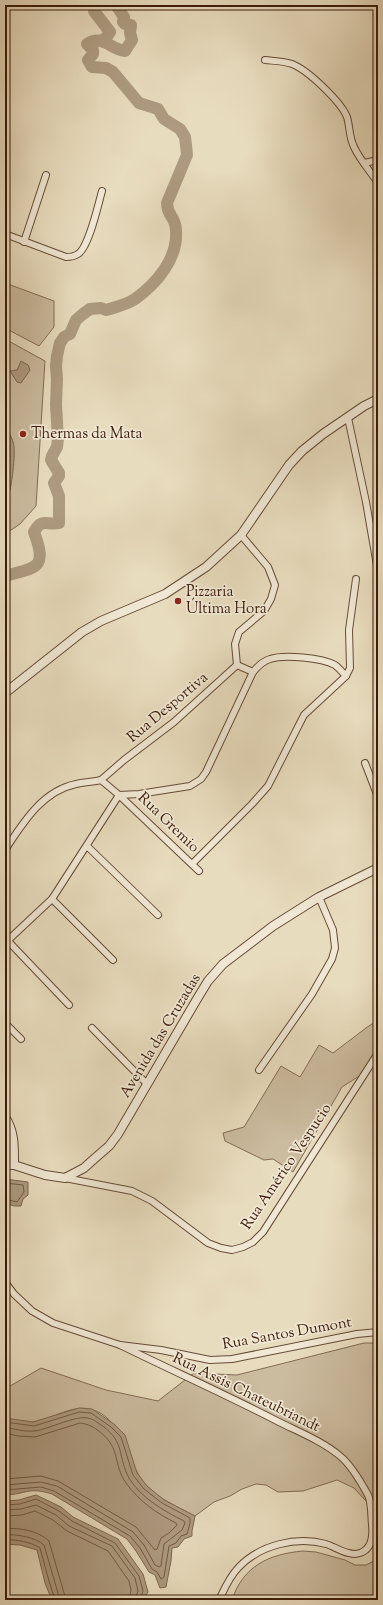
<svg xmlns="http://www.w3.org/2000/svg" width="383" height="1605" viewBox="0 0 383 1605" font-family="'Sorts Mill Goudy',serif">
  <style>
    .green { fill: #cbbb9f; stroke: #836b54 }
    .water { fill: #ad9a80; stroke: #7f6750 }
    .lines { fill: none; stroke-linecap: round; stroke-linejoin: round }
    .shore { stroke: #745a44; stroke-width: 1 }
    .river { stroke: #ad9a80; stroke-width: 12 }
    .minor-casing { stroke: #664b36; stroke-width: 8 }
    .tertiary-casing { stroke: #664b36; stroke-width: 10 }
    .minor { stroke: #f0e8d5; stroke-width: 6 }
    .tertiary { stroke: #f0e8d5; stroke-width: 8 }
    .poi-dot { fill: #8f2418; stroke: #f0e8d5; stroke-width: 1.5 }
    .labels { text-anchor: middle; dominant-baseline: central; stroke-width: 3.5; stroke-linejoin: round; paint-order: stroke }
    .poi-label { font-size: 15px; fill: #3b1b08; stroke: #f0e8d5; text-anchor: start }
    .street-label { font-size: 15px; fill: #3b1b08; stroke: #f0e8d5 }
  </style>
  <rect width="100%" height="100%" fill="#e8dcbe"/>
  <filter id="stains"><feTurbulence type="fractalNoise" baseFrequency=".005" numOctaves="4"/><feColorMatrix values="0 0 0 0 .2 0 0 0 0 .09 0 0 0 0 .02 0 0 0 .5 -.17"/></filter>
  <radialGradient id="worn" r=".72"><stop offset=".6" stop-color="#630" stop-opacity="0"/><stop offset="1" stop-color="#630" stop-opacity=".3"/></radialGradient>
  <g class="green">
    <path d="M5 283 54 301V327L39 346 5 328Z"/>
    <path d="M5 339 45 361 36 506 20 524 5 534Z"/>
    <path d="M378 1020V1064L342 1087 293 1172 273 1159 264 1160 225 1141 223 1133 244 1127 281 1066 300 1077 319 1045 333 1053 366 1028Z"/>
    <path d="M364 1343H378V1514L354 1488 337 1480 303 1491 278 1492 266 1485 256 1484 242 1489 230 1496 214 1502 195 1516C178 1507 159 1499 146 1485 126 1463 124 1417 90 1409 72 1405 53 1418 35 1422 25 1424 14 1420 5 1418V1389L41 1368 106 1390 158 1401 194 1373 237 1375Z"/>
    <path d="M303 1551 316 1552 345 1560 355 1565H366L378 1559V1600H232C243 1566 269 1554 303 1551Z"/>
  </g>
  <g class="water">
    <path d="M21 361 28 365 30 370 21 383 17 382 10 371 17 370Z"/>
    <path d="M5 426C9 432 13 439 14 446 15 458 12 493 5 503Z"/>
    <path d="M5 1179 28 1182V1195L23 1199 21 1206H14L5 1203Z"/>
    <path d="M79 1408 92 1409 114 1424 125 1435 137 1473 147 1486 164 1500 195 1516 192 1531V1536L184 1539 178 1547 172 1548 171 1561 166 1587 160 1588 155 1575 149 1572 136 1551 127 1539 52 1494C45 1492 38 1490 30 1491 22 1492 13 1496 5 1494V1418L33 1422Z"/>
    <path d="M36 1495 61 1507 73 1517 118 1539 143 1574 148 1592 143 1600H53L51 1598 45 1583 37 1550 20 1545 5 1544V1501L19 1500Z"/>
  </g>
  <g class="lines">
    <g class="shore">
      <path d="M5 433 10 446 5 494"/>
      <path d="M5 1183 23 1185 24 1192 17 1202 5 1199"/>
      <path d="M5 1422 34 1426 79 1412 91 1413 111 1427 121 1437 133 1475 144 1489 162 1503 190 1518V1523L187 1534 181 1536 176 1543 169 1546 164 1577 161 1579 157 1572 152 1569 140 1548 130 1536 54 1491 41 1487 5 1490"/>
      <path d="M5 1427C14 1429 25 1432 35 1431 49 1429 76 1415 88 1418 94 1419 99 1424 104 1427 125 1443 118 1458 129 1478 141 1498 164 1511 184 1521L185 1523 182 1530 164 1544 161 1566 159 1567 155 1565 144 1545 133 1532 57 1486 41 1482 5 1485"/>
      <path d="M5 1433 18 1436 35 1437 80 1423C88 1424 94 1427 100 1432 121 1448 113 1465 126 1483 139 1501 156 1513 176 1523L177 1525 169 1533 161 1538 157 1549 155 1550 136 1527 58 1481 41 1476 5 1479"/>
      <path d="M5 1505 20 1504 36 1499 59 1511 72 1521 115 1543 139 1576 143 1591 140 1600"/>
      <path d="M5 1510 21 1509 36 1505 56 1515 69 1526 112 1546 135 1578 138 1591 135 1600"/>
      <path d="M5 1516 22 1515 35 1511 53 1520 67 1531 108 1551 129 1581 131 1590 129 1600"/>
      <path d="M5 1529C19 1527 39 1531 49 1541L66 1600"/>
      <path d="M5 1535C17 1534 35 1537 44 1545L60 1600"/>
      <path d="M5 1540C16 1539 31 1542 40 1548L49 1581 55 1600"/>
    </g>
    <g class="river">
      <path d="M95 5 94 11 110 32 106 38 100 41"/>
      <path d="M5 576C36 567 48 570 34 532 42 517 47 526 59 523V496L54 483 59 476V473L51 460 52 456 57 447 58 439 56 405 57 379 56 366 57 356 60 343 64 337 70 334 76 320 83 314 90 309 101 308 106 310C116 307 126 305 135 299 156 284 178 259 176 231 176 216 167 217 167 203L187 155 186 145 185 137 180 129 164 119 158 109 139 103 113 72 106 68 92 67 88 60 93 54V50L87 44C103 34 110 49 125 51L132 40 130 33 131 25 125 24 123 22 124 17 116 5"/>
    </g>
    <g class="minor-casing">
      <g id="minor">
        <path d="M265 60C274 61 284 61 292 64 308 70 341 102 347 117 350 127 349 137 354 147 360 160 370 171 378 183"/>
        <path d="M364 163 378 160"/>
        <path d="M5 234 66 257C70 257 75 256 78 254 89 247 98 205 102 191"/>
        <path d="M24 242 46 175"/>
        <path d="M348 418 366 502 378 571"/>
        <path d="M237 665 235 644 239 632 264 611 271 599 275 585 268 567 241 535"/>
        <path d="M365 763 378 797"/>
        <path d="M101 780 124 760 174 722 237 665 253 672"/>
        <path d="M87 846 158 915"/>
        <path d="M5 850C23 823 42 791 76 784 84 782 93 782 101 780L119 795 199 871"/>
        <path d="M192 864 252 804 268 786 304 715 346 676 350 668 349 630 356 579"/>
        <path d="M52 899 113 960"/>
        <path d="M8 941 69 1005"/>
        <path d="M5 943 52 899 119 795 139 794 190 786 201 779 206 772 253 672C258 666 263 661 270 659 284 654 322 658 335 665 339 668 343 673 346 676"/>
        <path d="M5 1023 21 1039"/>
        <path d="M92 1028 147 1084"/>
        <path d="M259 1070 312 994 332 959 335 948 333 930 319 897"/>
        <path d="M65 1178 132 1191 152 1201 208 1243 221 1248 232 1250 243 1247 253 1242 263 1232 378 1053"/>
        <path d="M5 1282 14 1294 32 1311 53 1323 120 1345 161 1350 210 1360 232 1359 357 1334 378 1332"/>
        <path d="M120 1345C173 1371 227 1395 279 1422 299 1432 322 1441 340 1456 350 1464 362 1484 368 1495 372 1504 371 1516 372 1525 373 1535 372 1549 360 1553 349 1557 336 1547 326 1544 296 1536 260 1545 239 1567 231 1575 226 1585 221 1596"/>
      </g>
    </g>
    <g class="tertiary-casing">
      <g id="tertiary">
        <path d="M5 693 82 632 101 621 165 594 206 567 241 535 289 465 302 451 323 434 364 406 378 399"/>
        <path d="M5 1117C15 1132 14 1148 14 1165H5"/>
        <path d="M14 1165 45 1175 65 1178 84 1168 94 1159 109 1146 118 1134 197 999 208 981 223 964 273 926 319 897 378 868"/>
      </g>
    </g>
    <use href="#minor" class="minor"/>
    <use href="#tertiary" class="tertiary"/>
  </g>
  <g class="poi-dot">
    <circle cx="23" cy="434" r="4"/>
    <circle cx="178" cy="601" r="4"/>
  </g>
  <g class="labels">
    <g class="poi-label">
      <text x="31" y="434">Thermas da Mata</text>
      <text x="186" y="592">Pizzaria<tspan x="186" dy="17">Última Hora</tspan></text>
    </g>
    <g class="street-label">
      <text transform="translate(168 708) rotate(-40)">Rua Desportiva</text>
      <text transform="translate(168 823) rotate(44)">Rua Gremio</text>
      <text transform="translate(161 1036) rotate(-59)">Avenida das Cruzadas</text>
      <text transform="translate(287 1167) rotate(-56)">Rua Américo Vespucio</text>
      <text transform="translate(287 1334) rotate(-10)">Rua Santos Dumont</text>
      <text transform="translate(246 1393) rotate(26)">Rua Assis Chateubriandt</text>
    </g>
  </g>
  <rect width="383" height="1605" fill="none" stroke="#e8dcbe" stroke-width="20"/>
  <rect x="6" y="6" width="371" height="1593" fill="none" stroke="#3b1b08" stroke-width="2"/>
  <rect x="10" y="10" width="363" height="1585" fill="none" stroke="#3b1b08"/>
  <rect width="100%" height="100%" filter="url(#stains)"/>
  <rect width="100%" height="100%" fill="url(#worn)"/>
</svg>
